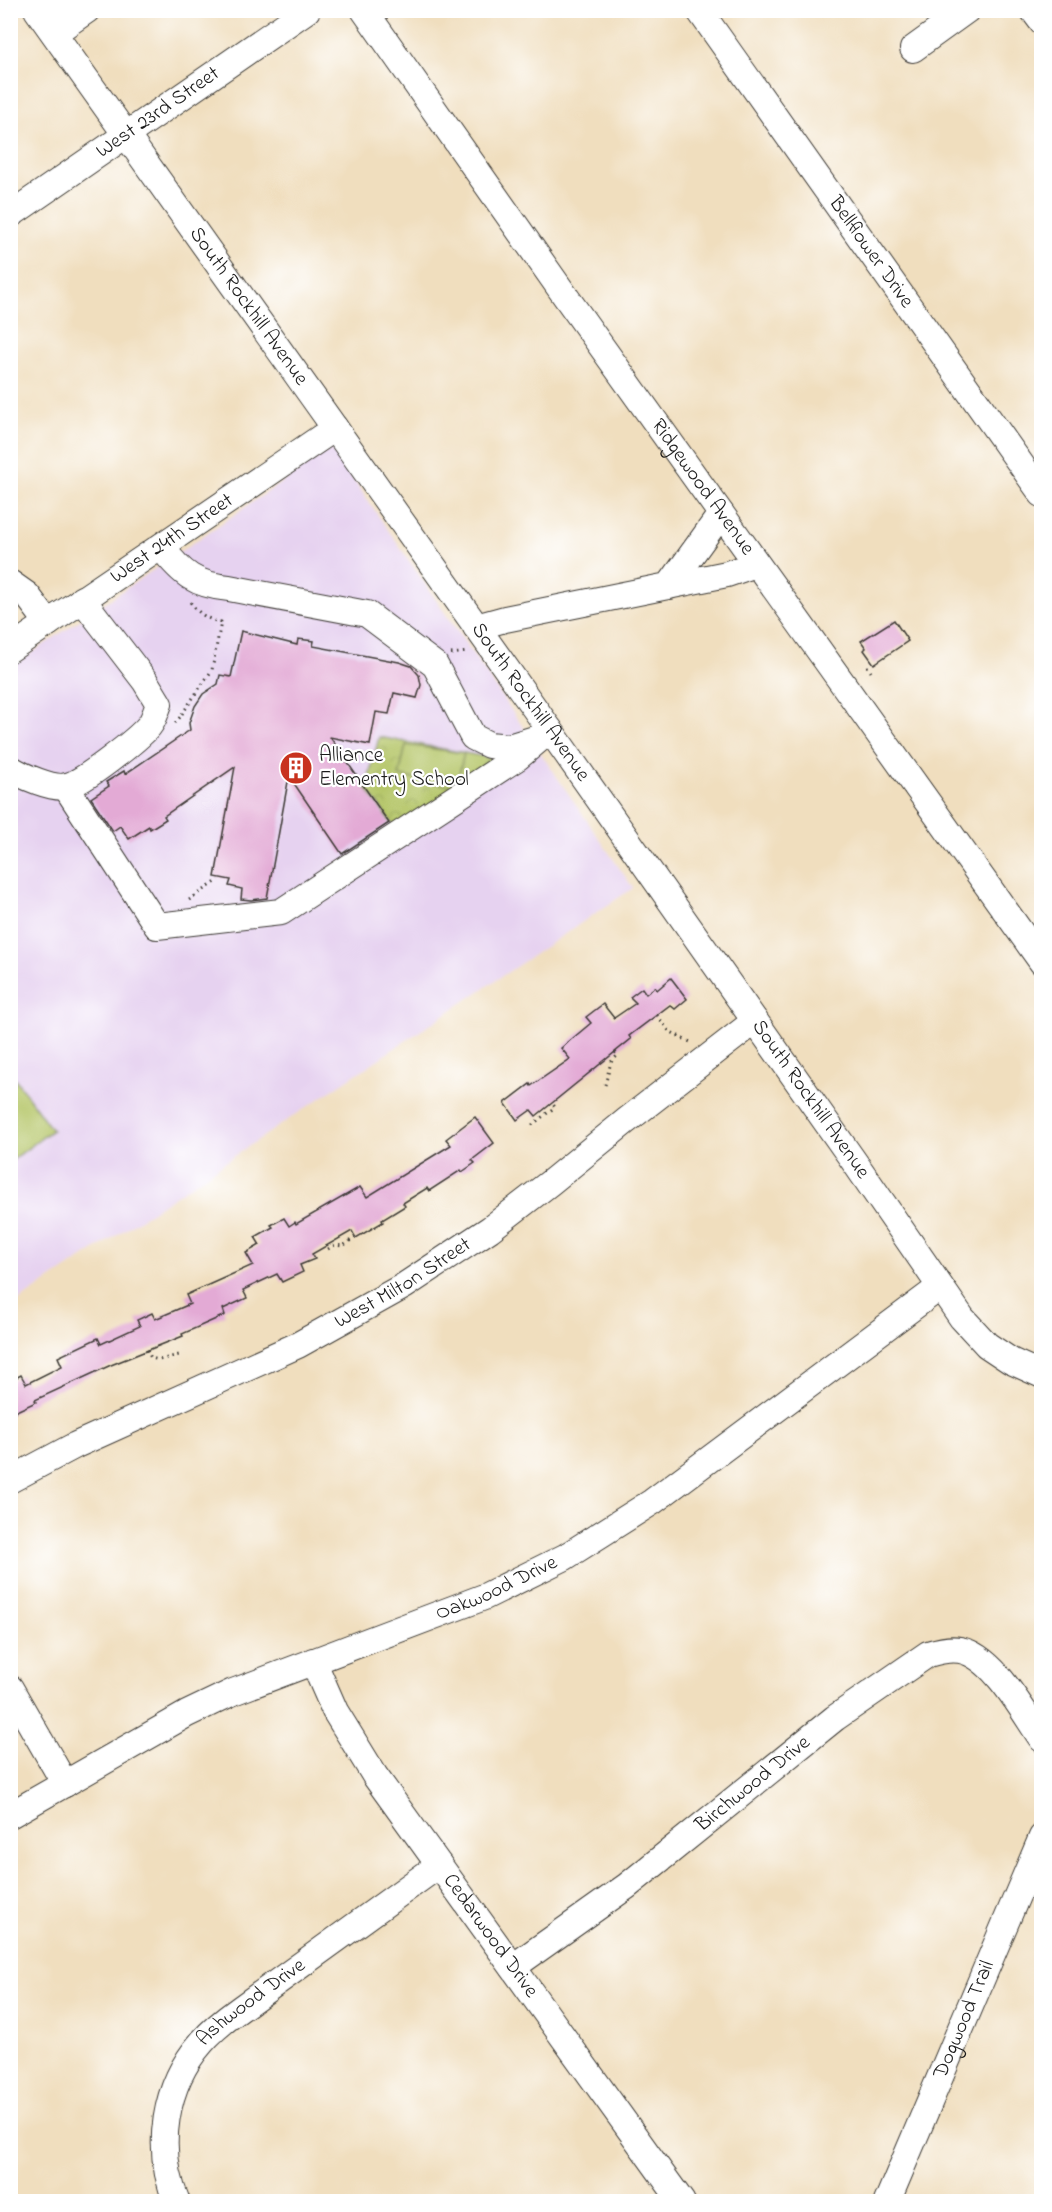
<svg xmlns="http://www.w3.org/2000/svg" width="1052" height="2212" viewBox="0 0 1052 2212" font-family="'Indie Flower',sans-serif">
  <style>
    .built { fill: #e6d2f0 }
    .park { fill: url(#park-crowns); stroke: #687142; stroke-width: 1.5 }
    .pitch { fill: #b5c669; stroke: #687142; stroke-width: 1.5 }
    .building { fill: #e3aad5 }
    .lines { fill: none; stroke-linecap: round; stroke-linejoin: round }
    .minor-casing { stroke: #3c3934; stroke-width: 28 }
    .path { stroke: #3c3934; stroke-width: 3; stroke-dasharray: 1.5 4.5; stroke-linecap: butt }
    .minor { stroke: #fff; stroke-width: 26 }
    .labels { text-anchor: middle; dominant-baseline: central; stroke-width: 4.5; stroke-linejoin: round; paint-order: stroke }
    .street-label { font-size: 21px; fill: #1c1c1c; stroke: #fff }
    .poi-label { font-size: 21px; fill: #1c1c1c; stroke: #fff; text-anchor: start }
  </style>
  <defs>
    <pattern id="park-crowns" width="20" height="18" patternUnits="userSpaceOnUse" patternTransform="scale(1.5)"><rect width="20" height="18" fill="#b5c669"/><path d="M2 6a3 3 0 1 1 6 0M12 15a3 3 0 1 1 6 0" fill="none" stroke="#9baa5a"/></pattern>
  </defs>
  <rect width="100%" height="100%" fill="#fff"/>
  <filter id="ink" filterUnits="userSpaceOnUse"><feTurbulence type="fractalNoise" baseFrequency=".0167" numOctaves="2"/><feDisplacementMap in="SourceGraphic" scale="12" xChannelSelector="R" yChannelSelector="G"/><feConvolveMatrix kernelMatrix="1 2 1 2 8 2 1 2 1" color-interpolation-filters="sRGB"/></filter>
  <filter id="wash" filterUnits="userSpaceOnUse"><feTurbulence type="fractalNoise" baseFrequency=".008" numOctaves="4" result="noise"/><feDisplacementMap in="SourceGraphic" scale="24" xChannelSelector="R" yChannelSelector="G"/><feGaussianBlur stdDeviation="1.35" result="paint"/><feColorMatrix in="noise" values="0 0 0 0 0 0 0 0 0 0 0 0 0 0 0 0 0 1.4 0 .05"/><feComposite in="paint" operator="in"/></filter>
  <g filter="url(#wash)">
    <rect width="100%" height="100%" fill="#f0debe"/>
    <path class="built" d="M332 448 633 888 11 1306V667Z"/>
    <path class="park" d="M379 737 492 758 490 766 396 829 366 788Z"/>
    <g class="pitch">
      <path d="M406 745 464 753 456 787 399 776Z"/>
      <path d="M11 1073 52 1130 11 1161H10Z"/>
    </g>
    <g id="blocks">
      <g class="building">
        <path d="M894 620 908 641 874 664 864 650 866 648 861 641Z"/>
        <path d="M241 631 297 645 298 639 314 641 313 646 399 662 411 666 419 675 421 685 417 698 394 693 389 714 376 712 370 745 330 737 389 823 342 854 289 776 267 898 251 900 241 899 242 889 229 886 231 880 215 877 235 767 164 816 166 819 150 829 149 826 129 839 120 826 113 831 91 798 109 786 106 782 124 771 125 774 190 730 189 723 195 706 203 694 218 684 220 675 231 677Z"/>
        <path d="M671 978 687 999 675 1009 670 1005 629 1036 631 1039 536 1116 531 1110 517 1120 505 1103 530 1084 531 1086 570 1059 561 1048 591 1023 586 1017 603 1004 614 1018 636 1003 630 997 642 988 646 994 655 987 657 990Z"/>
        <path d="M475 1117 494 1143 472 1160 475 1163 462 1172 461 1170 429 1191 427 1188 403 1203 405 1206 382 1220 383 1222 356 1238 352 1231 312 1254 315 1259 300 1265 303 1272 282 1282 277 1274 243 1290 247 1298 223 1309 225 1315 182 1334 183 1336 111 1365 35 1400 36 1402 10 1414V1381L21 1375 26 1384 62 1366 58 1357 98 1338 101 1344 140 1326 137 1320 152 1313 155 1319 190 1304 186 1295 253 1265 246 1253 260 1245 255 1237 273 1227 271 1225 284 1218 289 1226 295 1222 296 1224 360 1187 367 1197 451 1145 446 1139Z"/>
      </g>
    </g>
  </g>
  <g filter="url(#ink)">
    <use href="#blocks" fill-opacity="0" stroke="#3c3934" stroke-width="1.5"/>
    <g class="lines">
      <g class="minor-casing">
        <g id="minor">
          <path id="s1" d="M37 10 550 730 853 1160 962 1318 987 1345 1011 1361 1042 1375"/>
          <path id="s2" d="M364 10 566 297 1042 962"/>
          <path id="s3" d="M699 10 1042 494"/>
          <path d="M1033 10 1042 22"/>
          <path d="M54 33 87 10"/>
          <path d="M913 49 967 10"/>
          <path id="s4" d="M10 215 307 10"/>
          <path d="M161 547C182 574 195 585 229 588L367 614 435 665 473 737 489 745 509 747 535 739"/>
          <path d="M10 583 27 595 48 623"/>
          <path d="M669 586 721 514"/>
          <path d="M476 627 505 619 727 574 756 564"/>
          <path id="s5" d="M10 649 335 428"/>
          <path d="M10 768C22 776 54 790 67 786 84 782 138 739 149 726 154 720 156 711 159 704L145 681 82 599"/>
          <path d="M66 787 157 926 281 912 518 757 550 730"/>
          <path id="s6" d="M10 1480 76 1445 298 1345 404 1286 490 1229 551 1182 626 1121 755 1021"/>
          <path id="s7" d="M313 1661 335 1711 375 1776 682 2202"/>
          <path d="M10 1688 65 1784"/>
          <path id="s8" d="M10 1815 187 1714 233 1692 484 1597 565 1557 652 1502 940 1287"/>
          <path id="s9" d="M513 1967 627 1886 835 1718 928 1654C938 1651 949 1648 960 1650 994 1656 1023 1712 1042 1739"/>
          <path id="s10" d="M177 2202C154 2149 164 2085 202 2042 213 2029 226 2019 240 2009L439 1865"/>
          <path id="s11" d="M887 2202 1042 1837"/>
        </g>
      </g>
      <g class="path">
        <path d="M451 654 468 652"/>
        <path d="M867 666 871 672"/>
        <path d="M182 714 212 670 221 622C206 620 196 611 188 599"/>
        <path d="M175 723 182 715"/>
        <path d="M189 900 219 880"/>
        <path d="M657 1015 669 1031 692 1043"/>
        <path d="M605 1085 611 1062 618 1055 615 1052"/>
        <path d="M532 1125 555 1107 552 1103"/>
        <path d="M328 1249 335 1245 343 1246 355 1237"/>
        <path d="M147 1350 151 1358 159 1360 179 1355"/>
      </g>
      <use href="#minor" class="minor"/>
    </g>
  </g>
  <defs>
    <g id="building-disc" transform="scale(1.725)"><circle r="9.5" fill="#c8321e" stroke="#fff"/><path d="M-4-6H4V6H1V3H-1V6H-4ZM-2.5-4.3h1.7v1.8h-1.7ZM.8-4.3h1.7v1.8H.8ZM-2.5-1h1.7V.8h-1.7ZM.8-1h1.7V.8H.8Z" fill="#fff"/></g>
  </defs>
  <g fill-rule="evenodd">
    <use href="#building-disc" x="296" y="768"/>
  </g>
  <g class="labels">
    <g class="street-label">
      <text stroke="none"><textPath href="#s4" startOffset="180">West 23rd Street</textPath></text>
      <text stroke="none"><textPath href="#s3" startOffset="297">Bellflower Drive</textPath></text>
      <text stroke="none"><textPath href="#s1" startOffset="364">South Rockhill Avenue</textPath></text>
      <text stroke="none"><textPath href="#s2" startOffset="585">Ridgewood Avenue</textPath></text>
      <text stroke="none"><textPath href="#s5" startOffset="196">West 24th Street</textPath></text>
      <text stroke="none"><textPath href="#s1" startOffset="850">South Rockhill Avenue</textPath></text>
      <text stroke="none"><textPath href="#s1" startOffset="1336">South Rockhill Avenue</textPath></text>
      <text stroke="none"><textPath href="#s6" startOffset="440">West Milton Street</textPath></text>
      <text stroke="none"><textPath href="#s8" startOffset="538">Oakwood Drive</textPath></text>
      <text stroke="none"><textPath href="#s9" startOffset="302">Birchwood Drive</textPath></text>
      <text stroke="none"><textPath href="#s7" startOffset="328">Cedarwood Drive</textPath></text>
      <text stroke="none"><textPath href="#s10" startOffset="234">Ashwood Drive</textPath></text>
      <text stroke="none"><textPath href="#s11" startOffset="198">Dogwood Trail</textPath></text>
    </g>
    <g class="poi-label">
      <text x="319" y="756">Alliance<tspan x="319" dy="24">Elementry School</tspan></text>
    </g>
  </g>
  <rect width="1052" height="2212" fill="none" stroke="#fff" stroke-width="36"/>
</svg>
